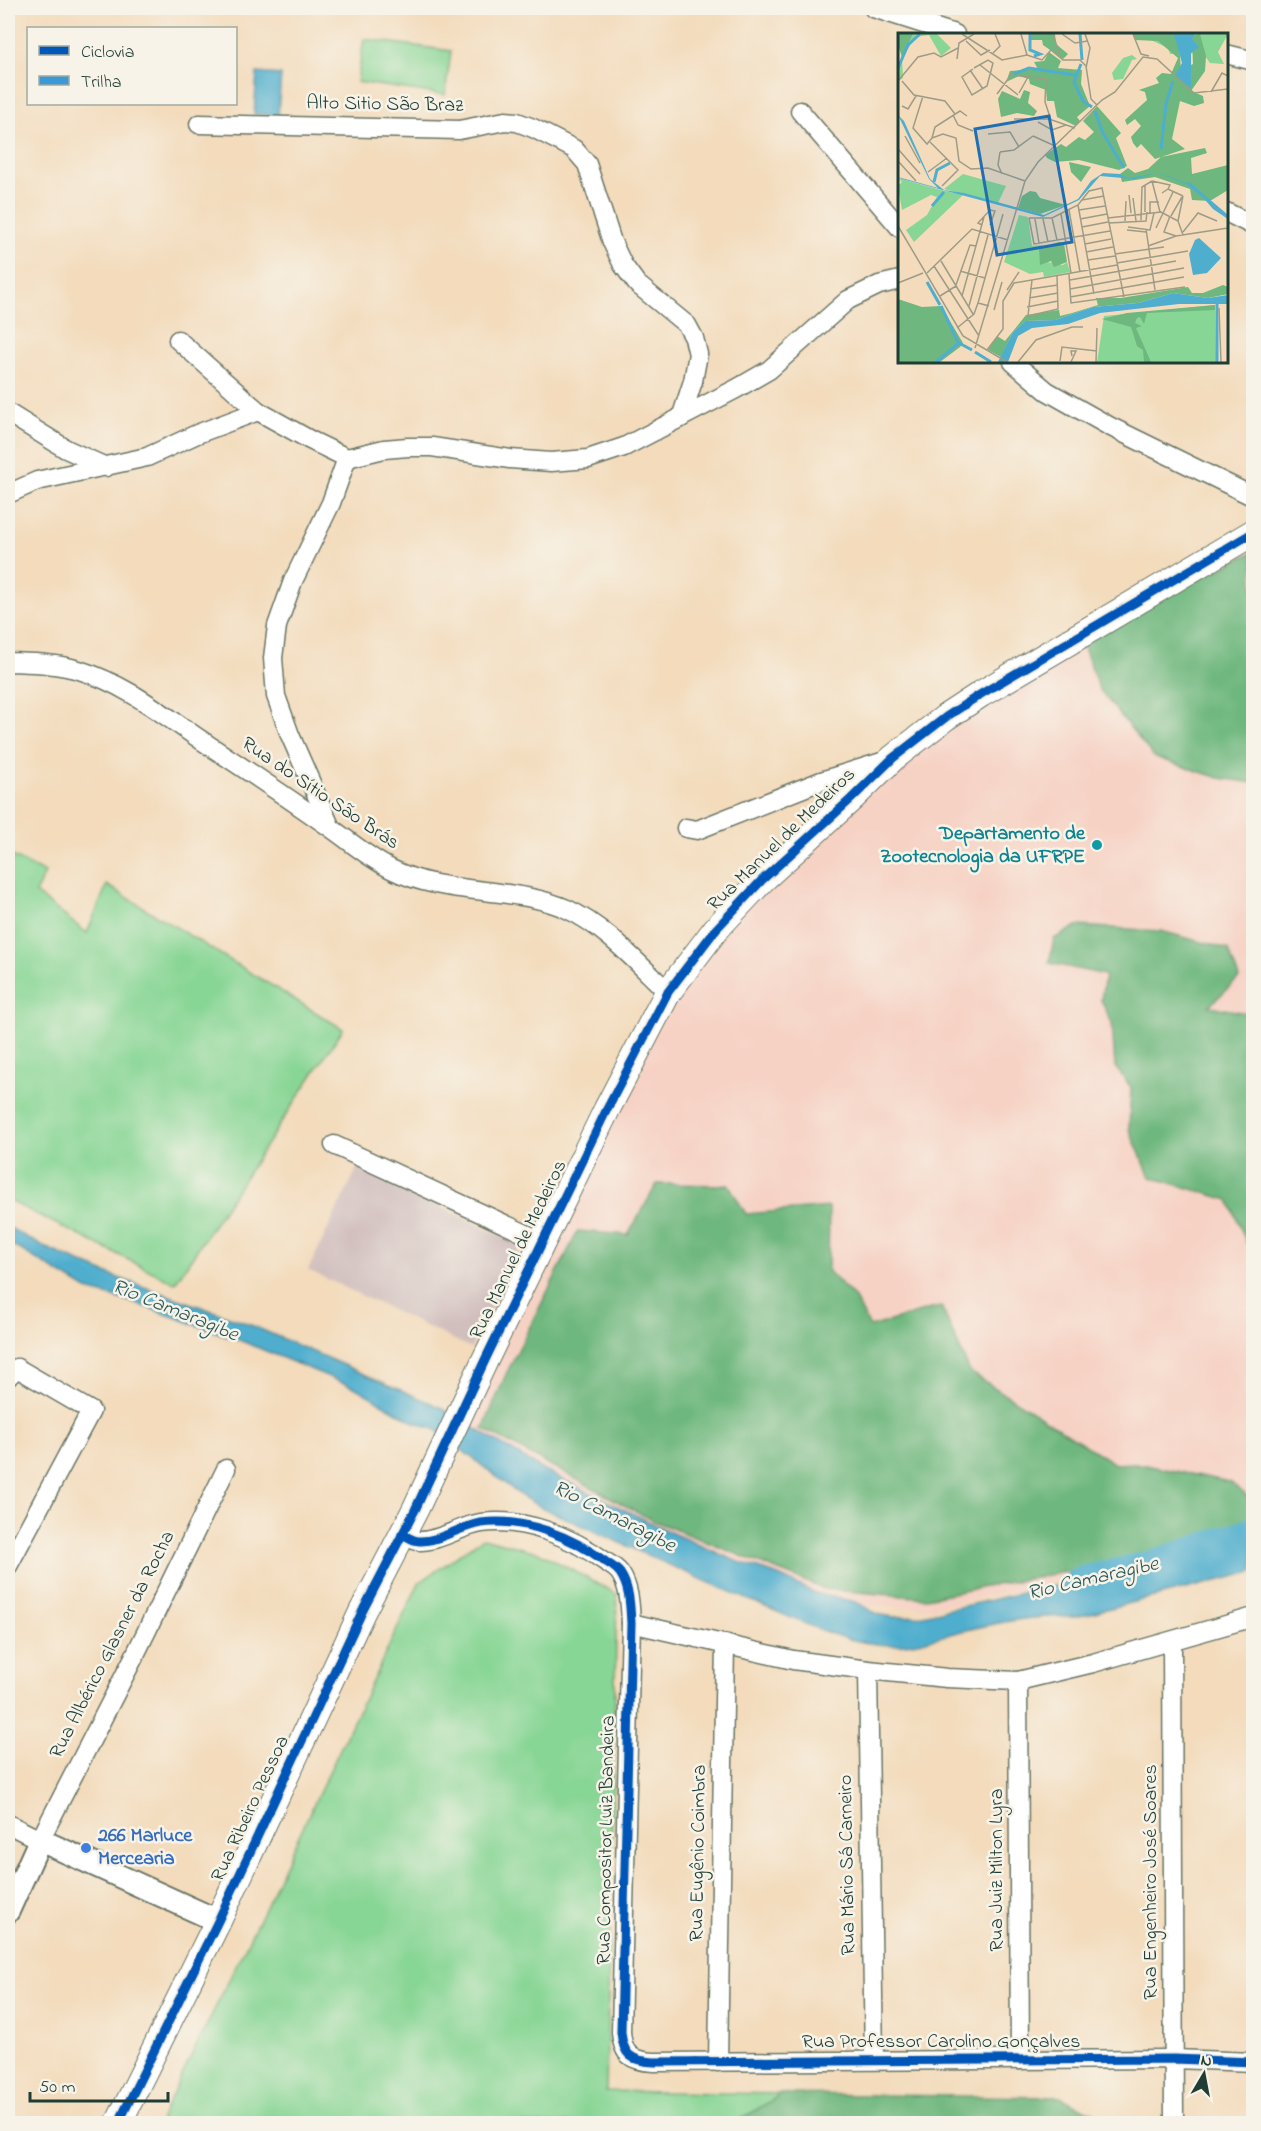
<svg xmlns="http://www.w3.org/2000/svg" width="1261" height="2131" viewBox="0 0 1261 2131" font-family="'Indie Flower',sans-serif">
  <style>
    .built { fill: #f6d2c4 }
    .industrial { fill: #d1bfbe }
    .green { fill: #88d695; stroke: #548a64; stroke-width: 1.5 }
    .forest { fill: #6eb77e; stroke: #467a59; stroke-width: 1.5 }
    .water { fill: #4faece; stroke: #377681; stroke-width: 1.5 }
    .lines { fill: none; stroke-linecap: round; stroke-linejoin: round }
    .river { stroke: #4faece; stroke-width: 33 }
    .minor-casing { stroke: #697464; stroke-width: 21 }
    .tertiary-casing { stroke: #697464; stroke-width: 26 }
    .secondary-casing { stroke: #697464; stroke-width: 28 }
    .minor { stroke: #fff; stroke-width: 18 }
    .tertiary { stroke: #fff; stroke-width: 22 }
    .secondary { stroke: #fff; stroke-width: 26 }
    .quiet { stroke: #3a99d8; stroke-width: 8; stroke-dasharray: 15 8; stroke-linecap: butt }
    .cycleway-casing { stroke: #f7f3e8; stroke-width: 13 }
    .cycleway { stroke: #0057b8; stroke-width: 9 }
    .culture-dot { fill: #0f9aa8; stroke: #f7f3e8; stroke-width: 2 }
    .shop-dot { fill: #3f7fe0; stroke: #f7f3e8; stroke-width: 2 }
    .labels { text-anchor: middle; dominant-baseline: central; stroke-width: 5; stroke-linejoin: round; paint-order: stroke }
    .street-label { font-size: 20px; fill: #1f3d34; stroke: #f7f3e8 }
    .culture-label { font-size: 20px; font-weight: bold; fill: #0d838f; stroke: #f7f3e8; text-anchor: end }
    .shop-label { font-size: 20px; font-weight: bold; fill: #366cbe; stroke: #f7f3e8; text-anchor: start }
    .water-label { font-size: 21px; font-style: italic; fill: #2b595a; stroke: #f7f3e8 }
    .inset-river { fill: none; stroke: #4faece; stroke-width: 3 }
    .inset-road { fill: none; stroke: #9e9c86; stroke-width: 1.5 }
    .view { fill: #1f6fb2; fill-opacity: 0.15; stroke: #1f6fb2; stroke-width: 3 }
    .inset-edge { fill: none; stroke: #1f3d34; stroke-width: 3 }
  </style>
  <rect width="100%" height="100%" fill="#f7f3e8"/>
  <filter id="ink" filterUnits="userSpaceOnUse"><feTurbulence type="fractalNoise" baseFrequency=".0167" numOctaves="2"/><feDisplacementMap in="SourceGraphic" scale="12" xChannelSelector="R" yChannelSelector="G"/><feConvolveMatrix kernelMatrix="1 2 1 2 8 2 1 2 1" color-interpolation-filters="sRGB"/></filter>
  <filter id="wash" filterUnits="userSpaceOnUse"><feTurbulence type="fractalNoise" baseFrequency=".008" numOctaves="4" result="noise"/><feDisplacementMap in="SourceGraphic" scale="24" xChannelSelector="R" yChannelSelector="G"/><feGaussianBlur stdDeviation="1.35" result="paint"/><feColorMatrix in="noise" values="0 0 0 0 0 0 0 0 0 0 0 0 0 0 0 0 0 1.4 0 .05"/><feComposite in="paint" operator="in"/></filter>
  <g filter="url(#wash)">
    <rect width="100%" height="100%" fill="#f3dbbc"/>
    <path class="built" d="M1253 532V1528L1150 1562 935 1608 824 1603 653 1534 461 1431 607 1109 679 995 762 880 893 758Z"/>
    <path class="industrial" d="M358 1167 521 1245 471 1348 308 1270Z"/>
    <g class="green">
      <path d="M364 39 451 51 445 95 357 82Z"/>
      <path d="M8 854 45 873 35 893 87 933 107 885 343 1029 175 1283 8 1200Z"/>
      <path d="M483 1538 538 1552 617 1594 606 2091 782 2094 735 2123 158 2124 263 1911 419 1583Z"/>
    </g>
    <g class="forest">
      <path d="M1253 552V783L1219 778 1154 757 1099 689 1080 637Z"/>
      <path d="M1077 926 1161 931 1228 949 1239 978 1209 1006 1246 1013 1253 1011V1071L1249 1091 1254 1121 1253 1246 1247 1244 1229 1200 1150 1177 1129 1129 1131 1087 1115 1067 1112 1023 1101 1000 1105 975 1049 963 1054 939Z"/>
      <path d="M657 1184 729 1185 746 1214 829 1207 828 1271 854 1297 870 1327 941 1306 970 1372 1115 1464 1135 1463 1230 1482 1253 1501V1521L1184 1545 1091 1567 926 1598 824 1589 654 1521 483 1429 506 1374 578 1231 628 1235Z"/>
      <path d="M782 2094 1060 2097 1115 2123H735Z"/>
    </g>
    <g class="water">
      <path d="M257 73 281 75 278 115 254 114Z"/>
      <path d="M8 1227 44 1247 113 1276 244 1322 440 1407 545 1471 672 1533 736 1561 770 1572 815 1593 856 1602 877 1614 893 1617 918 1616 1072 1582 1086 1574 1099 1572 1130 1575 1187 1571 1215 1558 1233 1554 1253 1541V1572L1075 1617C1036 1614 996 1623 958 1632 937 1637 914 1645 891 1645 846 1645 802 1622 761 1605 687 1574 614 1540 541 1507L523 1497 433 1428 414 1422 356 1388 239 1340 132 1302 87 1290 23 1251 8 1244Z"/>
    </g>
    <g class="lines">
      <path class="river" d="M1080 1583 1151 1567 1254 1533"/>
    </g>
  </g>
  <g filter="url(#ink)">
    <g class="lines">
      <g class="minor-casing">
        <g id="minor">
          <path d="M873 8 955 34"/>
          <path d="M1226 54 1254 61"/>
          <path d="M800 111 900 228"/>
          <path d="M199 124 459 130 505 121 517 122 533 128 574 149 587 164 612 242 623 265 637 284 687 325 694 338 698 354 693 381 681 418"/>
          <path d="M1226 212 1254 226"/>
          <path d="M178 340 258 411 310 440 347 458"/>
          <path d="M1013 362 1047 391 1109 426 1254 497"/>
          <path d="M8 413 66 449 106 467"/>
          <path d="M347 458 384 449 408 447H432L510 459 551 462 588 459 624 447 736 389 769 370 848 300 879 285 900 280"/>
          <path d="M8 494 37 481 147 457 197 434 258 411"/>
          <path d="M8 662C31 663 56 663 79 670 125 684 161 713 201 740 243 768 286 796 328 826 350 841 367 857 391 869 446 897 513 885 567 909 606 927 637 963 668 992"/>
          <path d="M330 826 290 735 276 696 273 658 277 626 293 581 331 503 347 458"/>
          <path d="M686 828 697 830 821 781 888 760"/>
          <path d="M334 1145 543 1242"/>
          <path d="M8 1377 17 1368 91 1411 8 1566"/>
          <path d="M402 1534C408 1537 413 1541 419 1541 438 1542 461 1526 481 1523 524 1517 572 1537 606 1562 611 1565 617 1569 620 1573 630 1588 630 1606 631 1623L621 2032C623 2055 631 2061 654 2062L1174 2059 1254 2062"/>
          <path d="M631 1623 793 1660 868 1670 947 1678 1018 1681 1093 1663 1254 1617"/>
          <path d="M1172 1641 1174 2124"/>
          <path d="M868 1670 874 2060"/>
          <path d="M1018 1681 1020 2060"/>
          <path d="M8 1824 40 1840 133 1659 226 1469"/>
          <path d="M718 2062 725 1644"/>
        </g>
      </g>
      <g class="tertiary-casing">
        <path id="tertiary" d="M8 1911 40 1840 218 1921"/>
      </g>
      <g class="secondary-casing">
        <path id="secondary" d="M118 2124 218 1921 362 1612 415 1510 485 1360 607 1109 668 992 716 929 762 880 851 799 893 758 946 717 981 694 1254 532"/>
      </g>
      <use href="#minor" class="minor"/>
      <use href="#tertiary" class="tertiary"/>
      <use href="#secondary" class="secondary"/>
      <path class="quiet" d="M8 489 13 490"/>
      <g class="cycleway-casing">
        <g id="cycleway">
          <path d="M402 1534C408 1537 413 1541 419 1541 438 1542 461 1526 481 1523 524 1517 572 1537 606 1562 611 1565 617 1569 620 1573 630 1588 630 1606 631 1623L621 2032C623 2055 631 2061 654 2062L1174 2059 1254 2062"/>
          <path d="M118 2124 218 1921 362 1612 415 1510 485 1360 607 1109 668 992 716 929 762 880 851 799 893 758 946 717 981 694 1254 532"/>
        </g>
      </g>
      <use href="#cycleway" class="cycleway"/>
    </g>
  </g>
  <circle class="culture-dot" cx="1097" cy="845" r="6"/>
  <circle class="shop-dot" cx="86" cy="1848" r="6"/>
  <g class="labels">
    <g class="street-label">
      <text transform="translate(385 105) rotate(1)">Alto Sitio São Braz</text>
      <text transform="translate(320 794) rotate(34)">Rua do Sítio São Brás</text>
      <text transform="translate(782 840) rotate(-44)">Rua Manuel de Medeiros</text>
      <text transform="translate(519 1250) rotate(-64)">Rua Manuel de Medeiros</text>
      <text transform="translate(113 1645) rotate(-63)">Rua Albérico Glasner da Rocha</text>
      <text transform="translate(251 1809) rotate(-65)">Rua Ribeiro Pessoa</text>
      <text transform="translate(607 1840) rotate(-89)">Rua Compositor Luiz Bandeira</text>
      <text transform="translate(699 1853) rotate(-89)">Rua Eugênio Coimbra</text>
      <text transform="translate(848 1865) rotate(-91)">Rua Mário Sá Carneiro</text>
      <text transform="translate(997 1870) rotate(-90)">Rua Juiz Milton Lyra</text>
      <text transform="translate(1151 1882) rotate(-90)">Rua Engenheiro José Soares</text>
      <text x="941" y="2042">Rua Professor Carolino Gonçalves</text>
    </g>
    <g class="culture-label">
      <text x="1085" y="834">Departamento de<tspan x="1085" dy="23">Zootecnologia da UFRPE</tspan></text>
    </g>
    <g class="shop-label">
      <text x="98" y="1836">266 Marluce<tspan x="98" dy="23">Mercearia</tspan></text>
    </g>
    <g class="water-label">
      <text transform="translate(175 1311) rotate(22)">Rio Camaragibe</text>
      <text transform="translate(614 1517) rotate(27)">Rio Camaragibe</text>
      <text transform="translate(1093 1579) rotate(-13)">Rio Camaragibe</text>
    </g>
  </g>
  <g transform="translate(898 33)">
    <rect width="330" height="330" fill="#f3dbbc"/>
    <path d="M15 1H39L53 15 43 23 31 2 17 4 4 26 5 45 0 48V33ZM240 1H330L320 19 326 31 312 30 305 20 272 21 270 15ZM234 22 239 26 234 27 225 46 216 47 214 40 225 25ZM65 141 108 153 100 170 46 156ZM0 145 39 156 65 162 16 209 8 197 29 182 39 164 33 162 4 177 0 153 4 149ZM121 182 130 184 134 213 145 212 141 215 149 229 165 232 169 229 172 239 146 244 145 239 132 241 106 229ZM317 272 318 329H199L206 283Z" fill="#88d695"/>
    <path d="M0 1H15L4 24 0 12ZM131 1H157L158 11 170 21 165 26 145 12 144 7H132ZM235 1H276L281 11 283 37 295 31 294 3 302 1 308 23 307 38 293 58 305 63 306 70 296 73 282 68 274 106 287 116 257 126 243 111 239 115 235 110 233 104 243 93 237 86 229 92 227 87 249 67 247 59 241 57 261 50 258 45 264 40 273 41 280 25 260 8 237 7ZM151 19 163 28 160 35 184 37 183 51 192 73 179 84 182 88 178 93 159 84 156 68H149L148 57 132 51 131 46 121 43 108 49 112 38 140 36 136 29 146 28ZM126 57 132 59 130 70 139 78 136 83 119 80 103 84 100 66 104 58 122 66ZM199 73 223 100 218 105 229 133 221 137 181 127 157 129 149 125 147 122 163 111 168 114 181 104 187 107 196 99 185 88ZM307 115 309 120 293 125 294 141 330 132V157L312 168 294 167 292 156 257 144 224 149 222 141 230 135 237 140 250 136 263 124ZM171 129 193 134 183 149 173 139ZM132 158 138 159 142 165 168 172 142 181 120 175 124 163ZM161 209 166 210 169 229 156 234 153 228 142 232 141 215ZM325 252 330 254V261L310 265 275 260 240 270 195 274 157 287 127 288 115 299 103 324 90 317 99 303 107 308 128 282 161 277 162 283 174 280 200 272 198 265H223L290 254 294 260H305ZM0 266 24 274 43 273 65 310 62 314 42 329H0ZM317 272V277L249 280 246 291 242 284 239 285 237 290 244 293 238 295 253 329H246L245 317 239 313 233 294 204 286 229 280Z" fill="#6eb77e"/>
    <path d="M276 1H297L294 6 301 14 293 20V55L277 43 284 30ZM0 82 6 88 32 146 46 157 66 160 146 182 180 166 193 148 205 140 222 141 230 145 261 140 292 151 297 154 330 186 315 176 296 154 260 140 236 146 202 143 181 167 145 184 4 146 0 144 40 155 31 146ZM301 205 323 225 309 240 295 242 291 221 297 207ZM275 260 310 265 330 262V271H281L202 280 170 291 134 295 120 303 110 329H100L115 299 127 288 157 287 195 274 240 270Z" fill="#4faece"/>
    <path class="inset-river" d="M132 1V17L142 21 136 23M182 1 184 27M183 31 176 49 185 68 194 74M0 35 10 12 22 1M116 41 131 35 177 42M197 78 205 100 226 135M263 116 268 71 275 48M36 149 39 137 52 130M290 150 330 184M34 173 46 159M29 249 42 272M319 268V329M43 273 60 309M77 319 93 329M38 329 61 310 74 317"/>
    <path class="inset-road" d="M64 1 104 27 129 22 144 27 153 17 165 27H182L188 33 193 66 199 72M123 1 129 22M155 1 162 23M164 1 177 10 190 8M187 1 192 15 188 35M235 1 243 21 251 23M68 8 83 22 92 17M95 20 102 13 97 1M59 26 61 10 76 1M82 32 120 62M75 36 64 44 74 62 89 53 95 30 90 27 76 35M72 37 85 56M0 48 20 24 36 20 43 24 60 15M4 48 16 62 47 68 57 81M313 59 324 40 330 43M121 60 130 44M99 61 113 42 148 46 147 69 153 87M25 63 15 95 29 111 34 105M4 73 10 76 18 63M55 82 60 92 75 98M116 86H151L177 95M140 89 154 97 168 92M90 101 112 99 121 114M7 103 22 130M135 103 157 113M34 105 45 101 58 105 61 128 73 136 90 135 127 148M34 105 37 94 62 78 69 83M32 109 60 137 44 153M0 116 22 141M102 119 116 117 135 103M102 119 100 132 104 141M0 128 18 148M30 139 49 125M254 148 262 179M254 148 272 152 270 156M264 160 270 156 285 163M231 162 233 180M235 165 238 188M184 167 206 163M180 172 196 261M171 177 182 239M181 177 207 173M247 179V152M252 180V169H261M163 181 173 240M272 183 266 199 278 203M273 183 284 164M131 185H154L180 172 191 158 204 155 226 264M131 185 136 211 212 198M154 185 159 207M210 185 263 179 280 188 285 202M137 186 141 210M145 186 150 209M182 186 209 181M243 187 244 154 254 148M227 188 228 168M280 188 285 163M211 190 248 188 249 179M84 192 80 190 92 177 97 178 92 192M0 193 65 303 109 329M184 194 210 189M230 194 252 197 256 180M258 195 275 159M248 196 257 257M229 197 248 199M285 199 300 180 319 188M187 211 213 206M250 213 278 203 330 195M188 219 215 214M217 221 266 214M190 227 217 223M43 228 75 281M219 230 290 218M36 233 81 303M62 238 87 245M29 240 74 196 110 207M171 241 173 270 287 254M134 247 130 283 160 276 159 243M172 247 278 228M0 250 25 240M58 252 72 212 78 213M132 256 160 252M172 256 286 235M109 257 121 239M42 263 58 253M64 263 86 184M172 264 286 244M131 265 160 260M80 270 105 181M71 273 90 202M129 274 160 268M321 275 323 329M96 277 104 249M59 295 76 281 80 270 91 273M77 315 127 148 140 129 204 67 217 59 245 24 259 26 296 60 330 56M89 317 105 296V268L116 250 219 232M162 328 164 314 199 318M120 329 138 307 174 294H185M173 329 178 318H173L174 323M198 329 199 295"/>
    <path class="view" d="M151 83 174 209 99 222 77 96Z"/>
    <rect width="330" height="330" class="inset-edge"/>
  </g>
  <rect width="1261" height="2131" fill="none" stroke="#f7f3e8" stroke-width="30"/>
  <rect x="27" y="27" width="210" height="78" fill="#f7f3e8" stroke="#a1aaa0" stroke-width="1.5"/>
  <rect x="39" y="46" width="30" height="9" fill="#0057b8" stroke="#a1aaa0" stroke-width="1.5"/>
  <text x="81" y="57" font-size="18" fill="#1f3d34">Ciclovia</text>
  <rect x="39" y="76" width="30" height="9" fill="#3a99d8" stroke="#a1aaa0" stroke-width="1.5"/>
  <text x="81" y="87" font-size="18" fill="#1f3d34">Trilha</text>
  <g transform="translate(1204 2074) rotate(10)" stroke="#f7f3e8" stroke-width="4.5" paint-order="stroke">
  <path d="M0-4.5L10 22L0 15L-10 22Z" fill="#1f3d34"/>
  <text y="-9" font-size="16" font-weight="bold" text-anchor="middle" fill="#1f3d34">N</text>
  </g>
  <path d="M30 2092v9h138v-9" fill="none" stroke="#1f3d34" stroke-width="3"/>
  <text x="39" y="2092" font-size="18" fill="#1f3d34" stroke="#f7f3e8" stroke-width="4.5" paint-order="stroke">50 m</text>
</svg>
